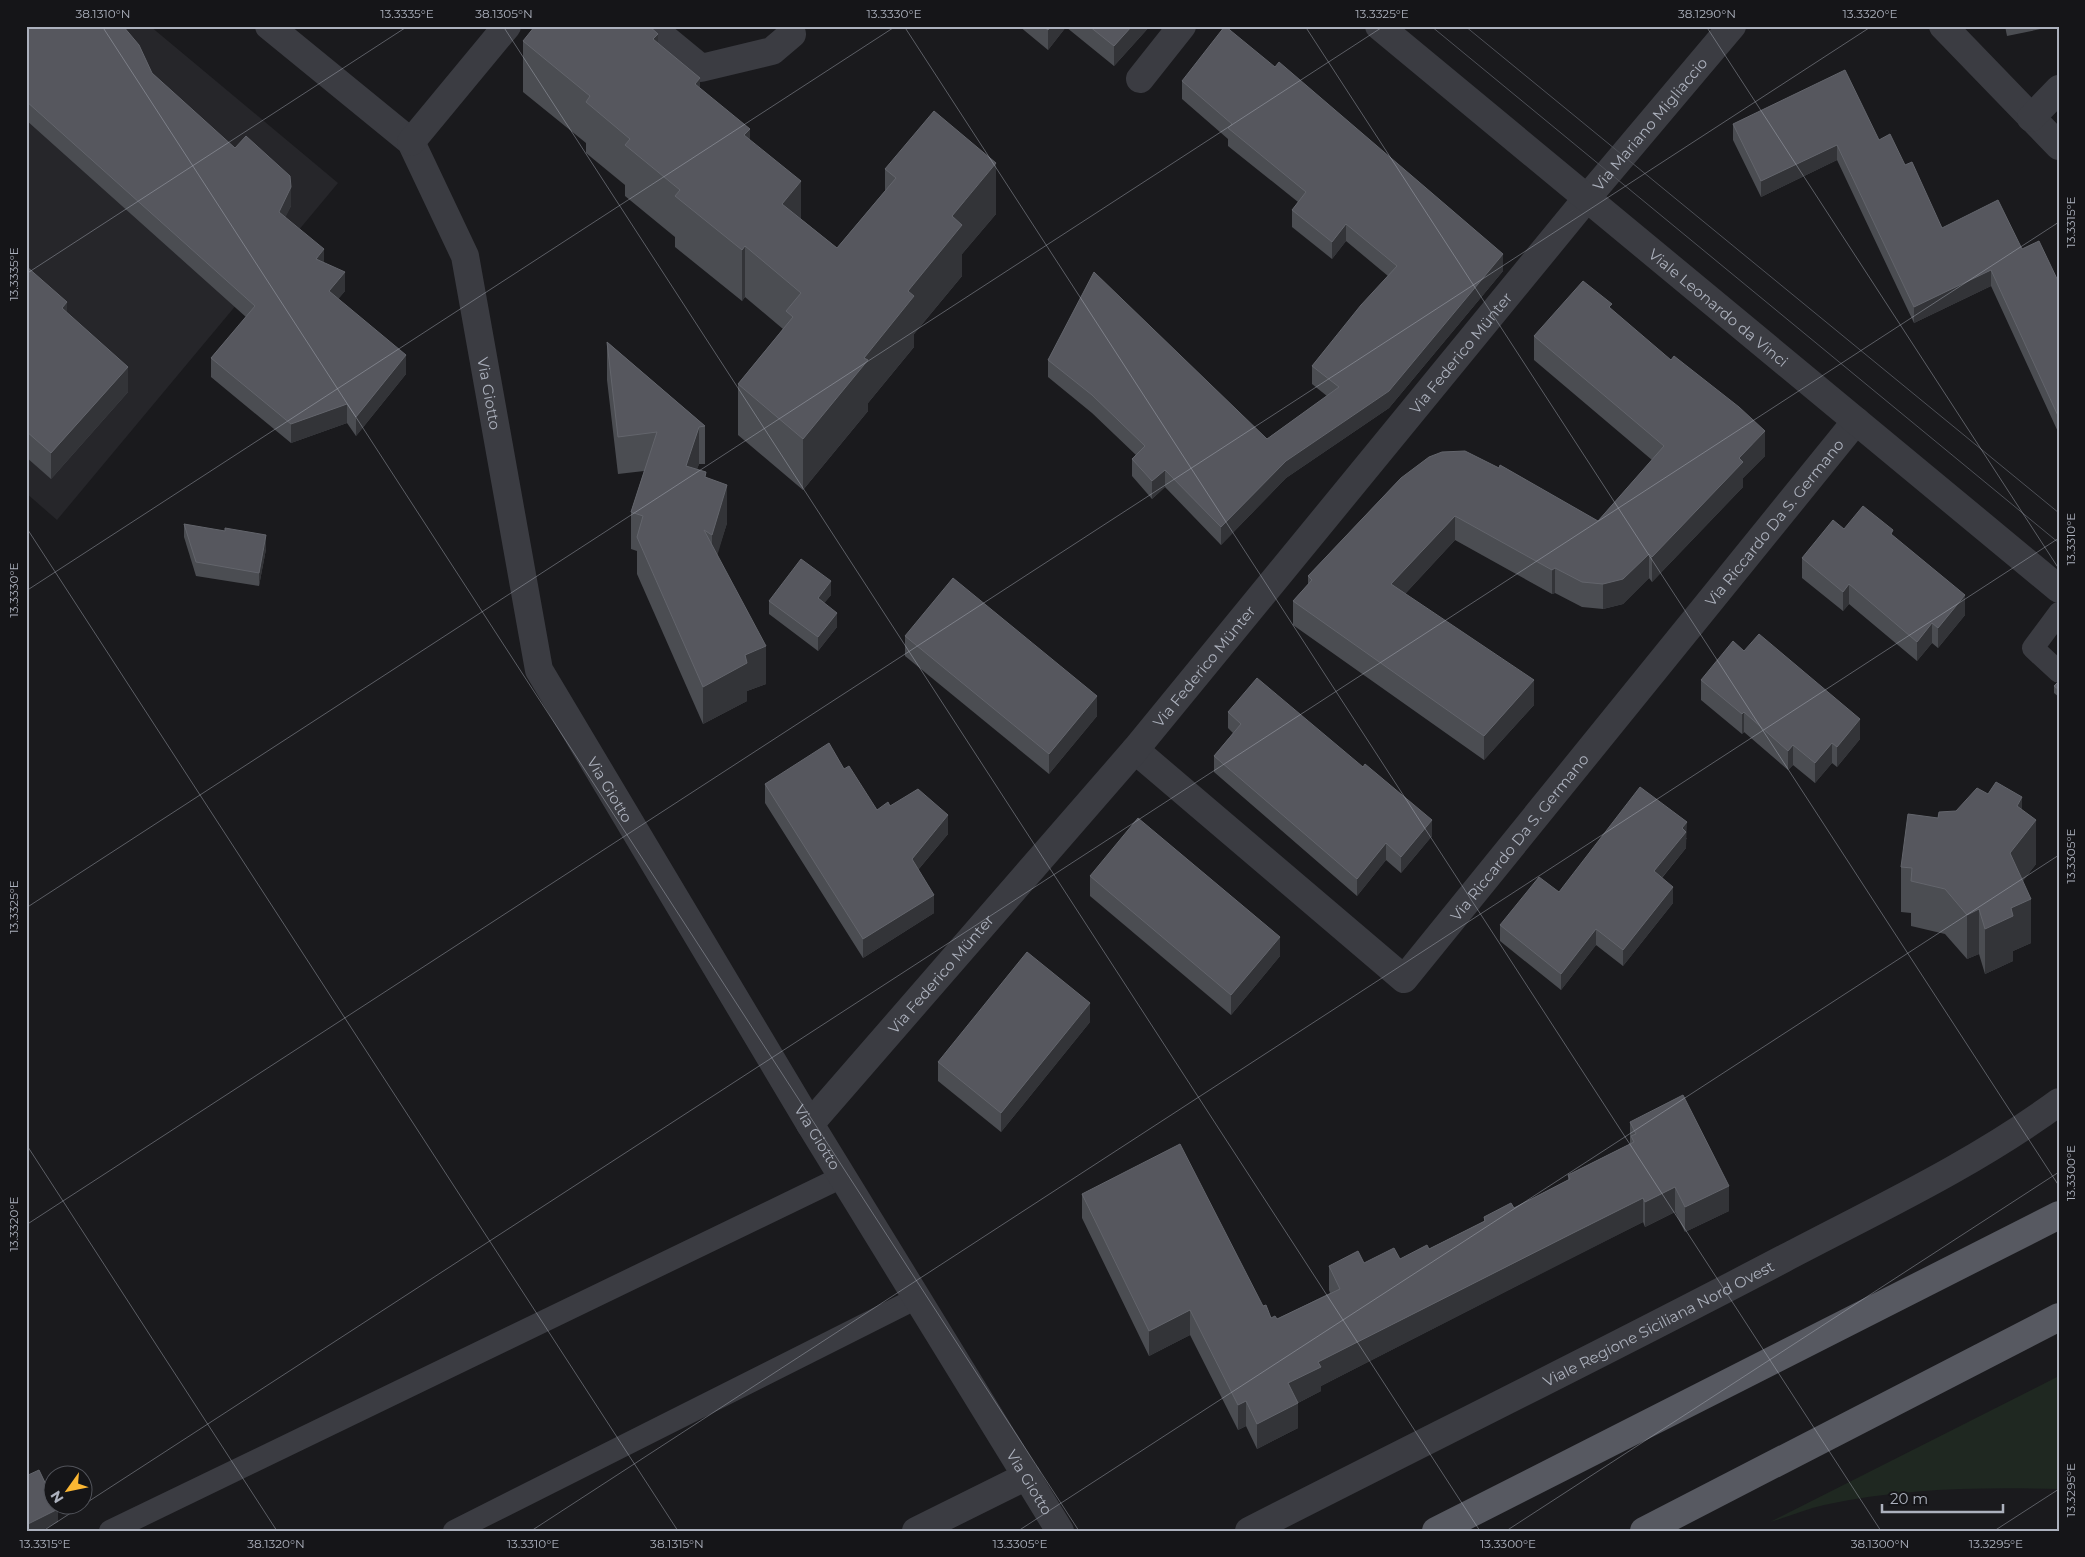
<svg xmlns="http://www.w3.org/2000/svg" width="2085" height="1557" viewBox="0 0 2085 1557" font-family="Montserrat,sans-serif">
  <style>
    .built { fill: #26262a }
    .green { fill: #1f2821 }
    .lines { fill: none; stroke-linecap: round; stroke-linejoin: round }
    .service { stroke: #3b3c42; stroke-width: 22 }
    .pedestrian { stroke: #3b3c42; stroke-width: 28 }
    .minor { stroke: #3b3c42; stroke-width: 28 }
    .tertiary { stroke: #3b3c42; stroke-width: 28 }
    .primary { stroke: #575961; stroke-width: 28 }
    .tram { stroke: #4e5057; stroke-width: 1 }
    .wall { fill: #4b4d52 }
    .shaded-wall { fill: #333438 }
    .building { fill: #56575e; stroke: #63656c }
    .ticks { fill: none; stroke: #acb1bd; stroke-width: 1; stroke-opacity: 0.45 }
    .labels { text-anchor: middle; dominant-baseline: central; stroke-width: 4; stroke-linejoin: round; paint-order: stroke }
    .street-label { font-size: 15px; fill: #acb1bd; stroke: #151518 }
    .neatline { fill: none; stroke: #acb1bd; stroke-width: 2 }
    .ticks-label { font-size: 12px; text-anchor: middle; fill: #acb1bd }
  </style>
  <rect width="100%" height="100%" fill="#1a1a1d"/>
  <path class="built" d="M26 26H150L338 183 57 520 26 493Z"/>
  <path class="green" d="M2059 1376V1489C1980 1487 1902 1488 1824 1505 1806 1509 1788 1517 1770 1522Z"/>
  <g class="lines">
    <g class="service">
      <path d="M2059 613 2033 648 2059 672"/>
      <path d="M110 1531 842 1177"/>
      <path d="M454 1531 917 1298"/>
    </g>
    <g class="pedestrian">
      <path d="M1943 26 2059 146"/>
      <path d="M2031 118 2059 89"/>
    </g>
    <g class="minor">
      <path id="s1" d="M269 26 411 142 465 256 539 670 810 1124 1060 1531"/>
      <path d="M650 26 701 68 772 51 792 34"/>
      <path d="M1140 79 1182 26"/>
      <path d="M411 142 507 26"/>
      <path id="s2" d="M1135 750 1404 979 1856 421"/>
      <path id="s3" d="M810 1124 1135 750 1587 198 1732 26"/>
      <path d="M916 1531 1027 1476"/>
    </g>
    <g class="tertiary">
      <path id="s4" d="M1379 26 2059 589"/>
      <path id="s5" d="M1249 1531C1427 1440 1606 1352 1783 1259 1876 1210 1973 1165 2059 1102"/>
    </g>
    <g class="primary">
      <path d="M1436 1531 2059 1215"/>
      <path d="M1644 1531 2059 1317"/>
    </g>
    <g class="tram">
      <path d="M1431 26 2059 543"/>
      <path d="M1465 26 2059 513"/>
    </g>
  </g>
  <g class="wall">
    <path d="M26 26 152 73 291 206 285 217 324 263 345 291 338 299 406 374 356 436 347 423 291 443 211 377V358L246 317 26 120Z"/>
    <path d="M1019 26H1150L1114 66 1066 27 1048 50Z"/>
    <path d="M2005 26H2055L2007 36Z"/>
    <path d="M523 41 658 44 750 140 801 219 837 248 885 191V169L996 214 962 254V276L914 334V347L868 403V411L803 490 738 435V384L783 329 745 297 742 301 675 247V237L625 196V185L586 153V143L523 92Z"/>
    <path d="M1182 81 1503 271 1389 408 1286 478 1221 545 1165 487 1152 499 1132 476V459L1136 455 1092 413 1048 377V360L1267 439 1327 396 1312 384V366L1388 276 1346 241 1332 259 1292 227V210L1298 202 1228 146V139L1182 99Z"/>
    <path d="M1733 124 1879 140 1905 165 1942 228 2022 249 2059 283V434L1991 286 1914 323 1837 160 1761 197 1733 140Z"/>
    <path d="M26 266 67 313 128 392 51 479 26 457Z"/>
    <path d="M1612 310 1765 456 1743 478V487L1652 582 1649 578 1623 604 1603 609 1582 607 1555 593 1552 594 1455 540 1405 594 1534 705 1484 760 1293 625V601L1308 584V576L1401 478 1598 521 1652 460 1534 360V336Z"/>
    <path d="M607 342 705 426V464H699L697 469 706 478 727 523 717 554 766 684 747 691V701L703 724 637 574V551L631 549V512L644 471 618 474 607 380Z"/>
    <path d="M184 524 266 549 259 586 196 576 184 537Z"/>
    <path d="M1844 529 1893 536 1965 615 1938 648 1932 643 1917 661 1849 604 1843 611 1802 578V558Z"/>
    <path d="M831 595 824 603 837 627 818 651 769 614V601Z"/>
    <path d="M905 636 1097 716 1049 774 905 656Z"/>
    <path d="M1744 651 1860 739 1837 767 1832 763 1815 783 1793 765 1788 770 1744 732 1742 734 1701 700V680Z"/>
    <path d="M2059 681V697L2054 693V686Z"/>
    <path d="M1228 712 1432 836 1401 873 1386 860 1357 896 1214 772V756L1233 733 1228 728Z"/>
    <path d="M844 769 877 810 890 806 948 834 918 870 934 913 863 958 765 803V784Z"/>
    <path d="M1988 794 2022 810 2036 864 2023 881 2031 943 2013 951V961L1985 974 1979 954 1967 959 1945 934 1911 926V913L1901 912V867L1938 818 1956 811Z"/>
    <path d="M1686 838V848L1662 878 1673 903 1623 966 1596 945 1561 990 1500 941V925L1559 892 1687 838Z"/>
    <path d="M1090 876 1280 956 1231 1015 1090 896Z"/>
    <path d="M1090 1022 1001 1132 938 1081V1062Z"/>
    <path d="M1630 1122 1729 1211 1685 1232 1675 1212 1645 1227 1643 1222 1573 1257 1321 1386V1391L1298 1403V1428L1257 1449 1246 1426 1238 1430 1190 1335 1149 1356 1082 1218V1194L1263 1306 1271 1318 1277 1319 1330 1293 1329 1290V1266L1364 1263 1400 1259 1429 1249 1484 1221V1217L1514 1208 1568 1180V1175L1630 1144Z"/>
  </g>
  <g class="shaded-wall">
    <path d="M1051 26H1066V27L1048 50V30Z"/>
    <path d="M1132 26H1150L1114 66V46Z"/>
    <path d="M658 34V85L653 39Z"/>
    <path d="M700 78V129L695 84Z"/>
    <path d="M750 129V180L744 135Z"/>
    <path d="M1837 145V160L1761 197V181Z"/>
    <path d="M996 163V214L962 254V276L914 334V347L868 403V411L803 490V439L864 358 908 291 952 216Z"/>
    <path d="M801 181V232L782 204Z"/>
    <path d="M291 187V206L279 231V212Z"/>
    <path d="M1346 224V241L1332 259V242Z"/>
    <path d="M745 246V297L742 301V250Z"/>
    <path d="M324 249V267L316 259Z"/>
    <path d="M1503 254V271L1389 408 1286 478 1221 545V527L1286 461Z"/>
    <path d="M1991 270V286L1914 323V307Z"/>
    <path d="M345 272V291L329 310V291Z"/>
    <path d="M67 302V328L62 308Z"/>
    <path d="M406 355V374L356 436V417Z"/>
    <path d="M128 367V392L51 479V453Z"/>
    <path d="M347 404V423L291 443V424Z"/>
    <path d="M699 427V464L686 503V466Z"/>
    <path d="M1765 431V456L1743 478V487L1652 582V557L1739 458Z"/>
    <path d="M1165 470V487L1152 499V481Z"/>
    <path d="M727 485V523L712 573V535Z"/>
    <path d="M1455 516V540L1391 609V584Z"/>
    <path d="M266 535V549L259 586V573Z"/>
    <path d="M1649 554V578L1623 604 1603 609V584Z"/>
    <path d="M1555 568V593L1552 594V570Z"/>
    <path d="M831 581V595L818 611V598Z"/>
    <path d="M1849 584V604L1843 611V592Z"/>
    <path d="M1965 595V615L1938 648V628Z"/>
    <path d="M837 613V627L818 651V637Z"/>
    <path d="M1932 623V643L1917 661V642Z"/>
    <path d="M766 646V684L747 691V701L703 724V687L745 655Z"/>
    <path d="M1534 680V705L1484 760V736Z"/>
    <path d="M1097 696V716L1049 774V754Z"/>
    <path d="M1744 712V732L1742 734V714Z"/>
    <path d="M1860 719V739L1837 767V747Z"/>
    <path d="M1832 743V763L1815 783V763Z"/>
    <path d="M1793 745V765L1788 770V751Z"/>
    <path d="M2022 797V838L2036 820V864L2010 898V853L2017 806Z"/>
    <path d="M948 815V834L912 877V859Z"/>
    <path d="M1432 820V836L1401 873V857Z"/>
    <path d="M1687 822 1686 848 1654 887V871L1682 828Z"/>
    <path d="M1386 843V860L1357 896V879Z"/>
    <path d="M1673 887V903L1623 966V950Z"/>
    <path d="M934 895V913L863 958V939Z"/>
    <path d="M2031 899V943L2013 951V961L1985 974V929L2011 908Z"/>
    <path d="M1979 909V954L1967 959V915Z"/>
    <path d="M1596 929V945L1561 990V974Z"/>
    <path d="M1280 937V956L1231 1015V995Z"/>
    <path d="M1090 1003V1022L1001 1132V1113Z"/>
    <path d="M1729 1186V1211L1685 1232V1207Z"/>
    <path d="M1675 1187V1212L1645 1227V1202Z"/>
    <path d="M1643 1198V1222L1321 1386V1391L1288 1408V1383L1318 1362Z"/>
    <path d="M1190 1310V1335L1149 1356V1331Z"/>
    <path d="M1246 1401V1426L1238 1430V1405Z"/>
    <path d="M1298 1403V1428L1257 1449V1424Z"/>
    <path d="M58 1509V1522L41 1531H26V1525Z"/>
  </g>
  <g class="building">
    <path d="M26 26H123L139 45 152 73 235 148 246 136 290 176 291 187 279 212 324 249 316 259 345 272 329 291 406 355 356 417 347 404 291 424 211 358 255 306 26 101Z"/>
    <path d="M535 26H649L658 34 653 39 700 78 695 84 750 129 744 135 801 181 782 204 837 248 896 178 885 169 934 111 996 163 952 216 962 225 908 291 914 296 864 358 868 360 803 439 738 384 793 317 786 311 801 293 745 246 742 250 675 196 680 190 625 145 630 139 586 102 590 96 523 41Z"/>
    <path d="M1043 26H1051L1048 30Z"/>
    <path d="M1089 26H1132L1114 46Z"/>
    <path d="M1225 26 1275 67 1279 62 1503 254 1389 391 1286 461 1221 527 1165 470 1152 481 1132 459 1145 446 1092 395 1048 360 1094 272 1267 439 1339 387 1312 366 1361 305 1397 266 1346 224 1332 242 1292 210 1306 192 1228 128 1232 124 1182 81Z"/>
    <path d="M1845 70 1879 140 1890 134 1905 165 1912 162 1942 228 1998 200 2022 249 2039 241 2059 283V418L1991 270 1914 307 1837 145 1761 181 1733 124Z"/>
    <path d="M26 266 67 302 62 308 128 367 51 453 26 431Z"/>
    <path d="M1583 281 1612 304 1609 307 1671 360 1674 356 1739 407 1765 431 1739 458 1743 462 1652 557 1649 554 1623 579 1603 584 1582 582 1555 568 1552 570 1455 516 1391 584 1534 680 1484 736 1293 601 1312 580 1308 576 1401 478 1429 457 1442 452 1465 451 1499 468 1500 465 1598 521 1664 446 1534 336Z"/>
    <path d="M607 342 705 426 699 427 686 466 706 472 705 477 727 485 712 535 704 530 766 646 745 655 747 663 703 687 637 537 643 516 631 512 657 432 618 437Z"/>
    <path d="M1863 506 1893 530 1891 534 1965 595 1938 628 1932 623 1917 642 1849 584 1843 592 1802 558 1833 520 1844 529Z"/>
    <path d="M184 524 225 531V528L266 535 259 573 196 562Z"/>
    <path d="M801 559 831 581 818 598 837 613 818 637 769 601Z"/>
    <path d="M953 578 1097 696 1049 754 905 636Z"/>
    <path d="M1759 634 1860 719 1837 747 1832 743 1815 763 1793 745 1788 751 1744 712 1742 714 1701 680 1733 641 1744 651Z"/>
    <path d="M1257 678 1363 767 1365 764 1432 820 1401 857 1386 843 1357 879 1214 756 1241 724 1228 712Z"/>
    <path d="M2059 681V690L2054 686Z"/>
    <path d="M829 743 844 769 849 766 877 810 888 802 890 806 918 789 948 815 912 859 934 895 863 939 765 784Z"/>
    <path d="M1996 782 2022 797 2017 806 2036 820 2010 853 2031 899 2011 908 2013 916 1985 929 1979 909 1967 915 1945 889 1911 881 1912 868 1901 867 1908 814 1938 818 1939 812 1956 811 1977 788 1988 794Z"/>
    <path d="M1640 787 1687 822 1682 828 1686 832 1654 871 1673 887 1623 950 1596 929 1561 974 1500 925 1539 877 1559 892Z"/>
    <path d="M1138 818 1280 937 1231 995 1090 876Z"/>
    <path d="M1027 952 1090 1003 1001 1113 938 1062Z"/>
    <path d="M1683 1095 1729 1186 1685 1207 1675 1187 1645 1202 1643 1198 1573 1233 1318 1362 1321 1367 1288 1383 1298 1403 1257 1424 1246 1401 1238 1405 1190 1310 1149 1331 1082 1194 1180 1144 1263 1306 1266 1305 1271 1318 1275 1316 1277 1319 1340 1289 1329 1266 1358 1251 1364 1263 1394 1248 1400 1259 1427 1245 1429 1249 1485 1221 1484 1217 1511 1203 1514 1208 1570 1179 1568 1175 1634 1142 1631 1136 1636 1134 1630 1122Z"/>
    <path d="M39 1470 52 1497V1504H56L58 1509 26 1525V1476Z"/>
  </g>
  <path class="ticks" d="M102 26 1079 1531M503 26 1480 1531M904 26 1881 1531M1305 26 2059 1186M1706 26 2059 569M26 274 408 26M26 527 678 1531M26 591 896 26M26 908 1384 26M26 1144 277 1531M26 1225 1872 26M43 1531 2059 222M531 1531 2059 538M1018 1531 2059 855M1506 1531 2059 1172M1994 1531 2059 1489"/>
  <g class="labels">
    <g class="street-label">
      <text stroke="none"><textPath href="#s3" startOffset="1306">Via Mariano Migliaccio</textPath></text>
      <text stroke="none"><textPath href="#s4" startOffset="441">Viale Leonardo da Vinci</textPath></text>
      <text stroke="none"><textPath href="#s3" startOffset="1009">Via Federico Münter</textPath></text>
      <text stroke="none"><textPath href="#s1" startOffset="449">Via Giotto</textPath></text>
      <text stroke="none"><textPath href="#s2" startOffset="941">Via Riccardo Da S. Germano</textPath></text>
      <text stroke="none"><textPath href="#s3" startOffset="604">Via Federico Münter</textPath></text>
      <text stroke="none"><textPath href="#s1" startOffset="869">Via Giotto</textPath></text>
      <text stroke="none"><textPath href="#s2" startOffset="536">Via Riccardo Da S. Germano</textPath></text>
      <text stroke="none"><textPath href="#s3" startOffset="199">Via Federico Münter</textPath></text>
      <text stroke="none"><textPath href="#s1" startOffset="1274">Via Giotto</textPath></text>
      <text stroke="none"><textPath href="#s5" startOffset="459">Viale Regione Siciliana Nord Ovest</textPath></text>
      <text stroke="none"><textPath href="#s1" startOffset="1679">Via Giotto</textPath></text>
    </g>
  </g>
  <rect width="2085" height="1557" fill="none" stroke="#151518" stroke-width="55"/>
  <g transform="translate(68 1490) rotate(237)"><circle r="24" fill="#151518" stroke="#51535a"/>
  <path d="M0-4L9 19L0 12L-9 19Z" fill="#fcb733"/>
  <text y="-8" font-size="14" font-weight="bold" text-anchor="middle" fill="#acb1bd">N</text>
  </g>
  <path d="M1882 1504v8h121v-8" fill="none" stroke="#acb1bd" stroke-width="2.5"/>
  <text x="1890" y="1504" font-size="15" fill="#acb1bd" stroke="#151518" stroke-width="4" paint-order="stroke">20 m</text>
  <rect x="28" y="28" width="2030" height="1502" class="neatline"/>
  <g class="ticks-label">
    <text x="103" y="18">38.1310°N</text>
    <text x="407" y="18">13.3335°E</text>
    <text x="504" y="18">38.1305°N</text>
    <text x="894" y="18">13.3330°E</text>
    <text x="1382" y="18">13.3325°E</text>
    <text x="1707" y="18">38.1290°N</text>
    <text x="1870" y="18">13.3320°E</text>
    <text transform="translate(2071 222) rotate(-90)" y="4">13.3315°E</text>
    <text transform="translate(14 274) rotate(-90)" y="4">13.3335°E</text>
    <text transform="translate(2071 539) rotate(-90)" y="4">13.3310°E</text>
    <text transform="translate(14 590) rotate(-90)" y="4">13.3330°E</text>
    <text transform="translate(2071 856) rotate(-90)" y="4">13.3305°E</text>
    <text transform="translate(14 907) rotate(-90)" y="4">13.3325°E</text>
    <text transform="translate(2071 1173) rotate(-90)" y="4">13.3300°E</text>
    <text transform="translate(14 1224) rotate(-90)" y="4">13.3320°E</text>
    <text transform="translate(2071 1490) rotate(-90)" y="4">13.3295°E</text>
    <text x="45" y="1548">13.3315°E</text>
    <text x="276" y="1548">38.1320°N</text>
    <text x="533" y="1548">13.3310°E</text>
    <text x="677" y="1548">38.1315°N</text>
    <text x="1020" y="1548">13.3305°E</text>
    <text x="1508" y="1548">13.3300°E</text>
    <text x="1880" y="1548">38.1300°N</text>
    <text x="1996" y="1548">13.3295°E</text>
  </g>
</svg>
